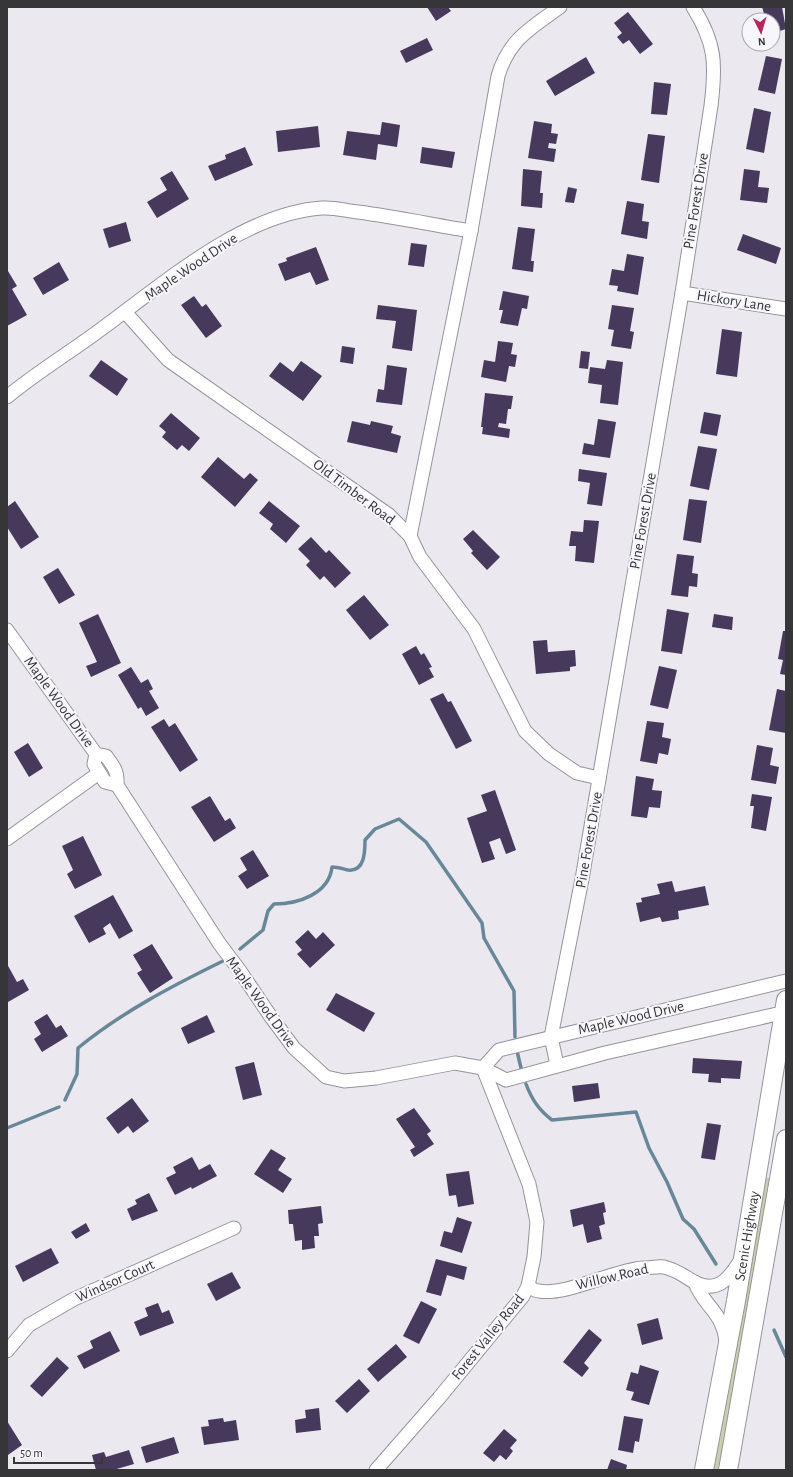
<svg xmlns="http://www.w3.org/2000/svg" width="793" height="1477" viewBox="0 0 793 1477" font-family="'Alegreya Sans',sans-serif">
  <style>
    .green { fill: #c7d0ae }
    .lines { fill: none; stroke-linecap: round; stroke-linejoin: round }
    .stream { stroke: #68889a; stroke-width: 3.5 }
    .building { fill: #46395c }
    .minor-casing { stroke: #96949b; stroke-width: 15 }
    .highway-casing { stroke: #96949b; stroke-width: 20 }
    .minor { stroke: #fff; stroke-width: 13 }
    .highway { stroke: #fff; stroke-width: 18 }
    .labels { text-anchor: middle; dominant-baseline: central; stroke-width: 4; stroke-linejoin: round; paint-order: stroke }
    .street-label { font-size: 15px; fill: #363538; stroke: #f8f6fd }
  </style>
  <rect width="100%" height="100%" fill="#ebe8f0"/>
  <path class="green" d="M764 1177 772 1179 721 1470H713Z"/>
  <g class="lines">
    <g class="stream">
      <path d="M240 949 263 930 268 911 274 904C298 904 329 894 332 867 338 867 343 869 348 870 365 872 365 851 365 840L375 829 399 819 426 842 482 923 484 938 514 991 515 1037"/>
      <path d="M517 1051 521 1068"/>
      <path d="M526 1084C532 1100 539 1110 552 1120L636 1112 649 1148 667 1182 683 1219 694 1229 716 1264"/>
      <path d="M65 1100 77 1074 78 1048C122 1012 172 986 223 961"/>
      <path d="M7 1128 59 1107"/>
      <path d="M774 1330 786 1357"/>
    </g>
  </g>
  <g class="building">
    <path d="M427 7H448L451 11 436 21Z"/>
    <path d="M762 7H782L786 29 773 33V20H766Z"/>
    <path d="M628 12 653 44 640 54 629 40 623 44 617 37 622 33 614 23Z"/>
    <path d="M427 38 433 50 406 63 400 51Z"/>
    <path d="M766 56 782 59 775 94 758 90Z"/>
    <path d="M586 57 595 73 555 96 546 81Z"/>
    <path d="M654 82 671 84 667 115 651 114Z"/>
    <path d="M754 108 771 112 764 153 746 149Z"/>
    <path d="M534 121 552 124 551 133 558 134 556 144 549 143 548 148 556 149 554 162 528 158Z"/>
    <path d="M382 122 400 125 397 147 378 144 376 160 343 155 347 131 380 135Z"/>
    <path d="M318 126 320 147 278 152 276 131Z"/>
    <path d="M648 134 665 136 659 183 641 180Z"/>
    <path d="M245 147 253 165 215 181 208 166 226 159 225 155Z"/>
    <path d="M422 147 455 152 452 168 420 163Z"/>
    <path d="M523 169 542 171 540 193H543L542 208 521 206Z"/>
    <path d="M744 169 760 171 758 187 769 188 767 203 740 200Z"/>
    <path d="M172 171 189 199 157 218 147 202 167 190 160 178Z"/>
    <path d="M568 187 577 189 574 203 565 202Z"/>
    <path d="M627 201 644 204 642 221 649 222 647 239 621 234Z"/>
    <path d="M126 222 131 241 109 248 103 229Z"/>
    <path d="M518 227 535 229 531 261H534L533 272 512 269Z"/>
    <path d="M743 234 781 248 776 264 737 250Z"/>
    <path d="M411 243 427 245 424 267 408 265Z"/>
    <path d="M316 247 329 280 316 285 310 272 285 281 278 264 287 261 286 258Z"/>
    <path d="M627 254 644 257 638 295 617 291 618 286 609 285 612 269 624 271Z"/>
    <path d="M59 262 69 280 43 295 33 278Z"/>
    <path d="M7 271H8L17 286 12 289 27 315 7 326Z"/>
    <path d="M503 291 529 296 527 309 522 308 518 326 500 323 503 310H499Z"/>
    <path d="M194 296 202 307 206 304 222 326 206 338 181 305Z"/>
    <path d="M378 305 417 310 412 351 392 348 396 321 376 319Z"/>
    <path d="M612 305 634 308 630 331 634 332 631 349 611 346 614 330 608 329Z"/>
    <path d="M722 329 742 332 737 377 716 374Z"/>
    <path d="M498 341 513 343 511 354 517 355 515 367 509 366 506 382 481 377 484 360 495 362Z"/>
    <path d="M342 346 355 348 353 364 340 362Z"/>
    <path d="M581 351 590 352 588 369 579 368Z"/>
    <path d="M101 360 128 379 117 396 89 376Z"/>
    <path d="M607 360 623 362 618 405 600 403 602 385 588 383 590 367 605 369Z"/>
    <path d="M301 361 322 376 303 401 269 376 280 362 293 372Z"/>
    <path d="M387 365 407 368 402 405 376 402 378 389 384 390Z"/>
    <path d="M485 393 513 396 511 409H508L506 424 499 423 498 427 510 429 509 438 482 434 483 427H481Z"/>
    <path d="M704 412 721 415 717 436 700 433Z"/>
    <path d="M171 413 200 438 189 451 182 445 177 450 162 437 166 432 159 426Z"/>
    <path d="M598 419 616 422 610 458 582 454 584 443 594 445Z"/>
    <path d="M352 421 370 425 371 421 393 426 391 433 401 436 397 453 347 442Z"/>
    <path d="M698 446 717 449 709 490 690 486Z"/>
    <path d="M218 457 244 479 250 473 258 480 235 507 201 477Z"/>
    <path d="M579 469 607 473 602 506 587 504 590 483 578 481Z"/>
    <path d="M689 499 707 501 701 543 683 540Z"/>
    <path d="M15 501 39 537 21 549 7 527V507Z"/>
    <path d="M269 501 300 526 286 543 270 529 273 524 259 513Z"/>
    <path d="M584 520 599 521 594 563 575 561 576 546H569L571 531 583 532Z"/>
    <path d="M473 530 500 557 487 570 471 553 473 551 463 539Z"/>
    <path d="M311 537 326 553 329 550 351 573 335 588 324 576 320 580 306 565 310 561 298 549Z"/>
    <path d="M677 554 694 556 692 573 698 574 697 587 689 586 688 597 671 595Z"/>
    <path d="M58 568 75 595 59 604 43 577Z"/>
    <path d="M364 595 389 625 370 640 346 610Z"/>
    <path d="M667 609 689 613 682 654 661 651Z"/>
    <path d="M98 614 121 663 91 677 86 666 97 662 79 623Z"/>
    <path d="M714 614 733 617 732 630 712 627Z"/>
    <path d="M783 631H786V675L780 674 783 660 778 659Z"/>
    <path d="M547 640 548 652 575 650 576 666 570 667V671L536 674 533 641Z"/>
    <path d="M416 646 421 655 424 653 432 667 429 668 434 677 419 685 402 654Z"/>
    <path d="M659 666 677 670 668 709 650 705Z"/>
    <path d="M131 667 141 683 148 679 153 689 149 691 159 708 146 716 141 707 138 709 118 675Z"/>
    <path d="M777 689 786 691V733L769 730Z"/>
    <path d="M443 693 448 702 451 701 472 741 456 749 430 699Z"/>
    <path d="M164 719 169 727 175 723 198 760 180 772 151 727Z"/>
    <path d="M647 721 664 723 662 737 671 739 668 755 659 753 657 764 640 761Z"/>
    <path d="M28 743 43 768 29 777 14 752Z"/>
    <path d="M757 745 773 748 770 765 779 767 776 784 751 780Z"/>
    <path d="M636 776 654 779 652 790 662 791 660 808 649 807 647 818 631 816Z"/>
    <path d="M495 790 516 850 506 854 500 838 489 842 495 859 482 863 467 818 487 811 481 795Z"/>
    <path d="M752 794 772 797 766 831 751 828 754 806H750Z"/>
    <path d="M210 796 225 821 230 818 236 828 214 842 191 807Z"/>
    <path d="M83 836 102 875 75 889 67 874 73 870 62 846Z"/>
    <path d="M253 850 269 876 247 889 238 876 247 870 240 858Z"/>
    <path d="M672 881 675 892 705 886 709 905 678 911 679 919 662 922 660 917 640 922 636 903 642 902 641 898 660 894 657 884Z"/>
    <path d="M113 895 133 931 119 939 110 923 103 928 106 934 89 943 74 916Z"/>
    <path d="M308 930 316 939 323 932 335 945 310 968 297 954 302 950 295 942Z"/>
    <path d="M152 944 173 978 150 993 137 973 142 970 133 955Z"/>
    <path d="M7 964 17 982 23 979 29 990 8 1002Z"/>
    <path d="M336 993 375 1013 364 1032 326 1010Z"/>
    <path d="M47 1014 56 1028 61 1025 68 1036 42 1052 34 1039 41 1034 34 1022Z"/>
    <path d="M207 1015 215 1032 188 1044 181 1028Z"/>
    <path d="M693 1058 742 1061 740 1079 721 1078V1083L708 1082 709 1074 692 1073Z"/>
    <path d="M254 1062 262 1095 243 1100 235 1067Z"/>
    <path d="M598 1083 600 1098 574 1102 572 1086Z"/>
    <path d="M132 1098 149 1121 133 1133 128 1126 118 1134 106 1118Z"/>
    <path d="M414 1108 431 1131 427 1134 434 1144 414 1157 410 1150 415 1147 396 1119Z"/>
    <path d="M707 1123 721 1125 715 1160 701 1158Z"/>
    <path d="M271 1149 286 1158 278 1170 292 1179 283 1193 254 1174Z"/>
    <path d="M192 1157 199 1170 210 1164 217 1176 192 1189 191 1187 175 1195 166 1178 176 1173 173 1167Z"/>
    <path d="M469 1171 474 1204 458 1207 456 1195 449 1196 446 1174Z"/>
    <path d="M149 1193 158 1211 132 1221 127 1209 137 1204 135 1200Z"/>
    <path d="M604 1202 606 1212 603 1213 605 1224 599 1226 602 1239 587 1243 583 1224 573 1227 570 1210Z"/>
    <path d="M321 1206 323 1223 318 1224 319 1236H314L315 1248 302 1250V1240L295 1241 293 1224H289L288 1210Z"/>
    <path d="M457 1217 472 1222 462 1253 440 1246 444 1231 452 1233Z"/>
    <path d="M86 1223 90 1231 76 1239 71 1232Z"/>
    <path d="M51 1248 59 1263 23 1282 15 1266Z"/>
    <path d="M436 1259 467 1267 464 1280 447 1275 441 1296 426 1292Z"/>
    <path d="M232 1272 241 1288 216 1301 207 1284Z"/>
    <path d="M421 1301 437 1309 419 1344 403 1336Z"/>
    <path d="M158 1303 162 1313 169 1310 174 1323 140 1336 134 1322 148 1316 145 1308Z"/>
    <path d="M658 1318 663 1339 642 1345 637 1324Z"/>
    <path d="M589 1329 602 1340 584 1363 589 1368 582 1377 563 1362Z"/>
    <path d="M110 1331 120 1351 84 1369 77 1356 93 1348 90 1341Z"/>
    <path d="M396 1344 407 1357 378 1382 367 1369Z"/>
    <path d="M57 1357 69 1368 42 1397 30 1386Z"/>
    <path d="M640 1365 659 1371 649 1405 631 1400 634 1392 626 1390 631 1372 638 1374Z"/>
    <path d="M359 1379 370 1391 347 1413 335 1401Z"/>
    <path d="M319 1408 321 1430 296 1433 295 1420 306 1418 305 1410Z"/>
    <path d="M624 1416 643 1419 639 1442 635 1441 633 1453 618 1450Z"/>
    <path d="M223 1418 224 1422 236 1420 239 1440 204 1445 201 1427 209 1426 208 1420Z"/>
    <path d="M7 1421 22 1445 8 1455 7 1454Z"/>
    <path d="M504 1429 517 1440 510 1448 513 1451 506 1460 500 1455 494 1462 483 1453Z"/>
    <path d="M174 1437 179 1453 146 1463 141 1447Z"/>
    <path d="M129 1450 134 1464 113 1470H96L92 1455 104 1452 106 1457Z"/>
    <path d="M611 1459 627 1465 626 1470H607Z"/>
  </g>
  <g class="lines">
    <g class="minor-casing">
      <g id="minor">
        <path d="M682 293 786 309"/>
        <path d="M125 312 168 360 389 515 410 536 420 557 474 629 525 731 549 754 577 773 599 778"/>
        <path d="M7 397C36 373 69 353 100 330 162 285 243 213 322 208 334 207 347 211 358 212 396 217 434 225 471 231"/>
        <path d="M410 536 471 231 498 76C509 39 531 28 560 7"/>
        <path d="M7 630 96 754 106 756C114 767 118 771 117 785L219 943 240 971 271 1017 294 1048 326 1077 344 1081 376 1078 455 1063 483 1068 506 1080 605 1053 786 1012"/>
        <path d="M96 754 94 764 105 782 117 785"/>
        <path d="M7 839 99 773"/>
        <path d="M557 1065 551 1037 582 879 682 293 711 106C716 64 716 44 693 7"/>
        <path d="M483 1068 499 1050 786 981"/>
        <path d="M695 1282C702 1305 722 1310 726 1341"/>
        <path d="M528 1286C531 1288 535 1291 539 1291 567 1296 613 1270 643 1268 650 1268 658 1266 664 1267 677 1270 684 1276 694 1282 717 1294 729 1279 740 1261"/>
        <path d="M7 1351 29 1325 74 1299 234 1228"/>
        <path d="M376 1470 439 1398 523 1296 528 1286 534 1257 537 1222 529 1184 483 1068"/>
      </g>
    </g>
    <g class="highway-casing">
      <g id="highway">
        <path id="s1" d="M704 1470 736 1301 786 1000"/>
        <path d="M728 1470 786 1139"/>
      </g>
    </g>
    <use href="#minor" class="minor"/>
    <use href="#highway" class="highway"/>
  </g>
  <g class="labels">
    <g class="street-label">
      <text transform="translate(696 201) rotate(-81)">Pine Forest Drive</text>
      <text transform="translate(191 267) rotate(-34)">Maple Wood Drive</text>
      <text transform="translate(734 301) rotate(9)">Hickory Lane</text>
      <text transform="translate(354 492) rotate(37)">Old Timber Road</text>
      <text transform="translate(643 521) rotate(-80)">Pine Forest Drive</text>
      <text transform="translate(59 702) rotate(54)">Maple Wood Drive</text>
      <text transform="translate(589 840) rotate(-80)">Pine Forest Drive</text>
      <text transform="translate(261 1002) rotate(54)">Maple Wood Drive</text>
      <text transform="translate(631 1018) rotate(-13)">Maple Wood Drive</text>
      <text stroke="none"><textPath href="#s1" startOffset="238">Scenic Highway</textPath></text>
      <text transform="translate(612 1277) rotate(-13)">Willow Road</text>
      <text transform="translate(115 1281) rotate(-24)">Windsor Court</text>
      <text transform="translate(488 1337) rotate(-51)">Forest Valley Road</text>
    </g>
  </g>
  <rect width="793" height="1477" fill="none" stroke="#363538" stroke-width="16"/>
  <g transform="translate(761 32) rotate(175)"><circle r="19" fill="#f8f6fd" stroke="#aaa9ae"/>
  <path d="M0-3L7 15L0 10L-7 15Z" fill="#b4265c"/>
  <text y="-6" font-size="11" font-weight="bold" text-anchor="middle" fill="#363538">N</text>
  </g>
  <path d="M14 1457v6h88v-6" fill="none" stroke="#363538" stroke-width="2"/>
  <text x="20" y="1457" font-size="12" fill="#363538" stroke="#f8f6fd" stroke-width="3" paint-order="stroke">50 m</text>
</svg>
